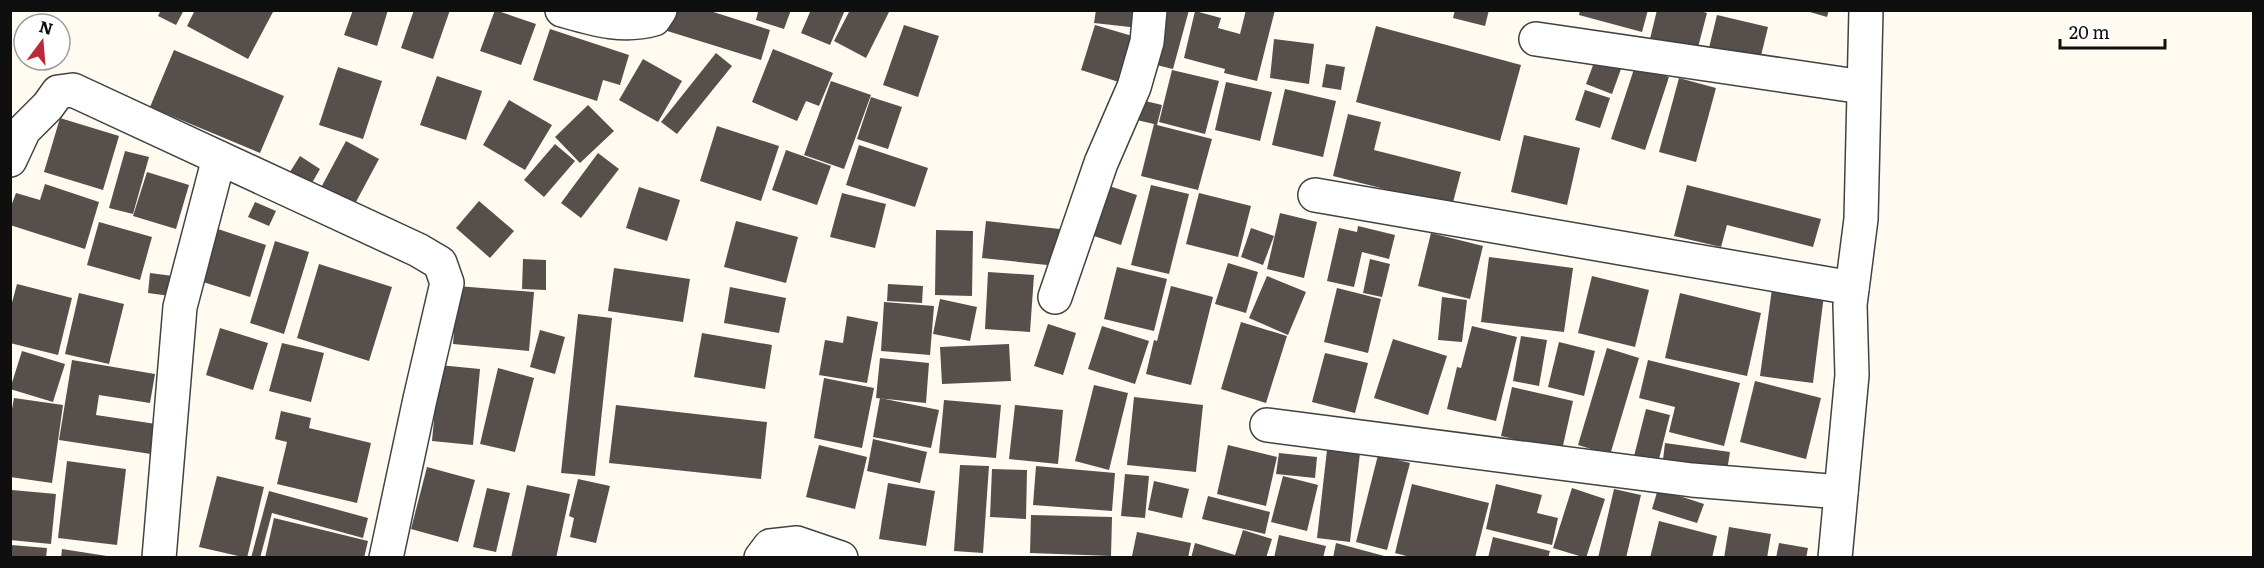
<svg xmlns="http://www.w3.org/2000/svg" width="2264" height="568" viewBox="0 0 2264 568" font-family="Literata,serif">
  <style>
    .building { fill: #574f4b }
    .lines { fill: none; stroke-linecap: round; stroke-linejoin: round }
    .minor-casing { stroke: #424242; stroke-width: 36 }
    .minor { stroke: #fff; stroke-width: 33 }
  </style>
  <rect width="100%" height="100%" fill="#fffbf1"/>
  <g class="building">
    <path d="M161 10H184L176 25 158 16Z"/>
    <path d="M195 10H274L248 59 187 26Z"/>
    <path d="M353 10H388L377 46 344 35Z"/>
    <path d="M414 10H450L433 59 401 48Z"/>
    <path d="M495 10 536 24 521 65 480 51Z"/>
    <path d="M669 10H707L770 30 761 60 664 30Z"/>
    <path d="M754 10H791L784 29 756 20 758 12Z"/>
    <path d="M806 10H845L830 45 801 33 810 12Z"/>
    <path d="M850 10H890L866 58 834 41Z"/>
    <path d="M1096 10H1141L1139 28 1094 23Z"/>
    <path d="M1158 10H1189L1173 69 1144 62Z"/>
    <path d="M1246 10H1275L1257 81 1224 73 1225 69 1184 58 1195 11 1221 18 1218 28 1240 34Z"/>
    <path d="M1455 10H1489L1485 26 1453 18Z"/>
    <path d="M1580 10H1648L1642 32 1579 15Z"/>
    <path d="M1657 10H1697L1707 13 1696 55 1649 43Z"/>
    <path d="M1803 10H1829L1827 17Z"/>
    <path d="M1717 15 1768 27 1758 68 1707 56Z"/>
    <path d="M904 25 939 36 918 97 883 85Z"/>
    <path d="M1095 25 1139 38 1125 84 1081 70Z"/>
    <path d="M1376 26 1521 65 1500 141 1356 102Z"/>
    <path d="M550 29 629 55 620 85 603 80 597 101 533 80Z"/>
    <path d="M1274 39 1314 44 1309 84 1270 78Z"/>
    <path d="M773 49 833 73 819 106 806 101 797 121 752 102Z"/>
    <path d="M174 50 284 96 260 153 150 107Z"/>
    <path d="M716 53 732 66 677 134 661 122Z"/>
    <path d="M643 59 682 81 658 122 619 100Z"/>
    <path d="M1595 60 1621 69 1612 94 1586 84Z"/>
    <path d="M1326 64 1345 67 1341 90 1322 87Z"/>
    <path d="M1635 66 1669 77 1645 150 1611 139Z"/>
    <path d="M338 67 382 81 363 139 319 125Z"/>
    <path d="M1172 70 1219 81 1205 134 1159 122Z"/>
    <path d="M437 76 482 91 466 140 420 125Z"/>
    <path d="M1679 78 1716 88 1696 162 1659 152Z"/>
    <path d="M831 81 871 95 844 169 804 155Z"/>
    <path d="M1226 82 1272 92 1260 141 1215 130Z"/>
    <path d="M1285 89 1336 101 1323 157 1272 145Z"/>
    <path d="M1585 90 1610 98 1600 128 1575 120Z"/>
    <path d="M871 97 902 107 888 149 857 139Z"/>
    <path d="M1133 98 1162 105 1157 125 1212 139 1198 190 1141 176 1154 124 1128 118Z"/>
    <path d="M509 100 552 125 525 170 483 145Z"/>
    <path d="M588 105 614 131 580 163 555 137Z"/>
    <path d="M1348 114 1381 122 1374 150 1461 172 1452 206 1333 176Z"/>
    <path d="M60 118 119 136 103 190 44 172Z"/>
    <path d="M717 126 779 146 761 201 700 181Z"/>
    <path d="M1524 135 1580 148 1567 205 1511 192Z"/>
    <path d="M346 141 379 159 350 213 317 195Z"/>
    <path d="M555 144 575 161 544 197 524 180Z"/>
    <path d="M859 145 928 168 915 207 846 185Z"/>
    <path d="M786 150 831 166 817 205 772 190Z"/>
    <path d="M125 151 149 157 133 214 109 208Z"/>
    <path d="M598 153 619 169 581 218 561 203Z"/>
    <path d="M300 156 320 169 309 188 288 175Z"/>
    <path d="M147 172 189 185 176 229 133 216Z"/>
    <path d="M45 184 99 202 85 249 10 225V209L16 193 40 200Z"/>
    <path d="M1106 185 1137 195 1121 245 1091 235Z"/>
    <path d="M1151 185 1189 194 1169 274 1131 265Z"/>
    <path d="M1687 185 1821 219 1813 247 1727 225 1721 247 1674 236Z"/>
    <path d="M639 187 680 200 667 241 626 228Z"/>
    <path d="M842 193 886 204 875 248 830 237Z"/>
    <path d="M1199 193 1251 206 1238 257 1186 244Z"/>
    <path d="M479 201 514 231 490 258 456 228Z"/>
    <path d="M255 202 276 211 269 226 248 217Z"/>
    <path d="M1280 213 1317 222 1304 278 1267 269Z"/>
    <path d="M736 221 798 237 786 283 724 267Z"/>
    <path d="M986 221 1060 229 1057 266 982 258Z"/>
    <path d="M99 222 152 237 140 280 87 265Z"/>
    <path d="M1358 226 1395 235 1389 259 1362 252 1354 287 1327 281 1339 228 1357 232Z"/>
    <path d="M1251 228 1274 236 1263 265 1241 257Z"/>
    <path d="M218 229 266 245 250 297 200 281Z"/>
    <path d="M936 230 973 231 972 296 935 295Z"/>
    <path d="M1431 233 1483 246 1470 299 1418 286Z"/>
    <path d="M275 241 309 252 284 334 250 323Z"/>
    <path d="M1489 257 1573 268 1564 332 1481 322Z"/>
    <path d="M523 259 546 260V290L522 289Z"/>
    <path d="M1370 259 1390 264 1382 297 1363 293Z"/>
    <path d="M1228 263 1258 272 1246 313 1215 304Z"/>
    <path d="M319 264 392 287 369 361 297 338Z"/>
    <path d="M1117 267 1167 279 1154 331 1104 319Z"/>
    <path d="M614 268 690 279 683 322 608 311Z"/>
    <path d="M988 272 1034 275 1030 332 985 329Z"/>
    <path d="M150 273 173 276 170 296 148 293Z"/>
    <path d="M1267 276 1306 292 1288 335 1249 318Z"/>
    <path d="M1592 276 1649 290 1635 347 1578 333Z"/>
    <path d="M17 284 72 298 58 355 10 343V310Z"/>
    <path d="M888 284 923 286 922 303 887 301Z"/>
    <path d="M457 286 534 292 529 351 453 344Z"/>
    <path d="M1171 286 1213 297 1191 385 1146 374 1154 340 1157 341Z"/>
    <path d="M730 287 786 298 779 333 724 323Z"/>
    <path d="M1337 288 1381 299 1368 353 1324 342Z"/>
    <path d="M1772 289 1824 295 1813 383 1760 376Z"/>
    <path d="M79 293 124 304 109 364 65 354Z"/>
    <path d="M1680 293 1761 313 1747 376 1665 358Z"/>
    <path d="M1442 297 1467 300 1462 342 1438 340Z"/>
    <path d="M940 299 977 307 970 341 933 334Z"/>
    <path d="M884 302 934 306 930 355 881 351Z"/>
    <path d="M578 314 612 318 595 476 561 473Z"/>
    <path d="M847 316 878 322 867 383 819 375 825 340 843 343Z"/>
    <path d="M1241 322 1287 336 1266 403 1221 389Z"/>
    <path d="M1048 324 1076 333 1063 375 1034 366Z"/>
    <path d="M1102 326 1149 341 1135 384 1088 369Z"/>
    <path d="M1472 326 1517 337 1496 421 1447 409 1457 367 1461 368Z"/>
    <path d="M220 328 268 343 253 390 206 375Z"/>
    <path d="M540 330 565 337 555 374 530 367Z"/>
    <path d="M702 333 772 345 765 389 694 377Z"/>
    <path d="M1521 336 1547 340 1539 386 1513 381Z"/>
    <path d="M1393 339 1447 356 1428 415 1374 398Z"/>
    <path d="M1559 342 1595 351 1584 396 1548 387Z"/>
    <path d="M282 343 324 353 311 402 269 391Z"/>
    <path d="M1009 344 1011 381 942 384 940 347Z"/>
    <path d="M1607 348 1639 358 1610 455 1578 445Z"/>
    <path d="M22 351 65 364 53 402 10 389Z"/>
    <path d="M1325 353 1368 363 1355 413 1312 402Z"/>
    <path d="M880 358 929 363 926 403 876 398Z"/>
    <path d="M72 360 155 374 150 403 99 395 96 415 156 424 151 454 59 440Z"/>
    <path d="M1648 360 1740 383 1724 446 1669 432 1675 407 1639 398Z"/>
    <path d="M439 365 480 369 473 445 432 441Z"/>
    <path d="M498 368 534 378 515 452 480 444Z"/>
    <path d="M824 378 874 388 862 448 814 438Z"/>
    <path d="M1755 381 1821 398 1806 459 1740 442Z"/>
    <path d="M1094 385 1128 393 1109 470 1075 461Z"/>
    <path d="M1512 387 1573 401 1562 450 1501 436Z"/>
    <path d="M1134 397 1203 405 1196 472 1127 465Z"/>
    <path d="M14 398 63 405 52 483 10 477V420Z"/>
    <path d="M880 398 939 410 931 448 873 437Z"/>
    <path d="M944 400 1001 405 996 458 939 453Z"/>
    <path d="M616 405 767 422 761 479 609 463Z"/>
    <path d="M1015 405 1063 410 1058 464 1009 459Z"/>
    <path d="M1646 409 1670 415 1656 471 1632 464Z"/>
    <path d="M281 411 311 418 309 428 371 443 357 503 277 484 287 442 275 439Z"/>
    <path d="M873 439 927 452 920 483 867 471Z"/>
    <path d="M1665 443 1730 452 1726 477 1662 468Z"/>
    <path d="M819 445 867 457 855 509 806 497Z"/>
    <path d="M1228 445 1277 457 1266 506 1217 494Z"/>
    <path d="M1327 450 1360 453 1350 542 1317 538Z"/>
    <path d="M1279 453 1317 457 1315 478 1276 474Z"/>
    <path d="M1378 455 1410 463 1387 550 1356 542Z"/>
    <path d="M67 461 126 469 117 545 58 538Z"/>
    <path d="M960 465 989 466 983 553 954 551Z"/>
    <path d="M1036 466 1115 473 1112 511 1033 505Z"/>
    <path d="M427 467 475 480 458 542 411 529Z"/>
    <path d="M992 469 1027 470 1026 519 990 517Z"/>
    <path d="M1125 474 1149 476 1145 518 1121 516Z"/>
    <path d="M217 476 264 487 247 558 199 547Z"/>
    <path d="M1283 476 1318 485 1307 531 1271 522Z"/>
    <path d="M578 479 610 486 596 543 570 537 574 518 569 516Z"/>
    <path d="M1154 481 1189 489 1182 518 1148 510Z"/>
    <path d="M888 483 935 491 926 546 879 539Z"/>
    <path d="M1412 484 1489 503 1475 558H1414L1395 553Z"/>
    <path d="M1496 484 1542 495 1537 513 1558 518 1552 545 1486 529Z"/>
    <path d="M527 485 570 494 556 558H511Z"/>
    <path d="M487 488 510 493 496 552 473 547Z"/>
    <path d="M1572 488 1605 499 1586 558 1553 548Z"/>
    <path d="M1614 489 1641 495 1626 558H1598Z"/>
    <path d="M1658 489 1704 504 1697 523 1652 509Z"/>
    <path d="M12 490 56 494 51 544 10 540Z"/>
    <path d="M269 491 368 518 363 538 272 513 260 558H251Z"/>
    <path d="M1208 496 1270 512 1265 534 1202 519Z"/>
    <path d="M1031 515 1112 517 1111 556 1030 553Z"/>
    <path d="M274 518 368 541 364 558H265Z"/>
    <path d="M1659 521 1717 536 1712 558H1650Z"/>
    <path d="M1729 527 1771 534 1767 558H1724Z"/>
    <path d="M1243 530 1272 539 1266 558H1191L1195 543 1235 555Z"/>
    <path d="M1137 532 1191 543 1188 558 1132 556Z"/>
    <path d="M1279 535 1326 546 1323 558H1274Z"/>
    <path d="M1493 537 1550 551 1548 558H1488Z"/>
    <path d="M1336 543 1388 557V558H1333Z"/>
    <path d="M1779 543 1808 548 1806 558H1776Z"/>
    <path d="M11 545 47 548 46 558H10Z"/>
    <path d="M62 549 107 556V558H61Z"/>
  </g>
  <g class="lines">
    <g class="minor-casing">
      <g id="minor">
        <path d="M562 10C594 19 622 28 654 19L660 10"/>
        <path d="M1536 39 1863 87"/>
        <path d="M10 160 24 130 48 106 58 92 73 90 418 250 440 263 447 283 420 399 386 558"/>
        <path d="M1315 195 1852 288"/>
        <path d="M1055 297 1101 163 1134 87 1147 42 1150 10"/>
        <path d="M1267 425 1692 480 1841 492"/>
        <path d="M159 558 180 307 219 158"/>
        <path d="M761 558 770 546 797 543 841 558"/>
        <path d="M1835 558 1852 375 1850 305 1861 219 1866 10"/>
      </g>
    </g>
    <use href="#minor" class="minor"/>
  </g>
  <rect width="2264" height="568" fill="none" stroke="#0f0f0f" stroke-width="24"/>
  <g transform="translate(42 42) rotate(16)"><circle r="28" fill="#ffffff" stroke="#9f9f9f" stroke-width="1.5"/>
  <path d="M0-4.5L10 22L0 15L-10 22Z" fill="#bd293a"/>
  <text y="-9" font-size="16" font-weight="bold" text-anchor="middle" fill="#0f0f0f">N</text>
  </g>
  <path d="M2060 39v9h105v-9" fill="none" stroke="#0f0f0f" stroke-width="3"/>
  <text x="2069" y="39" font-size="18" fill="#0f0f0f" stroke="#ffffff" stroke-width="4.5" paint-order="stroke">20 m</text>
</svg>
